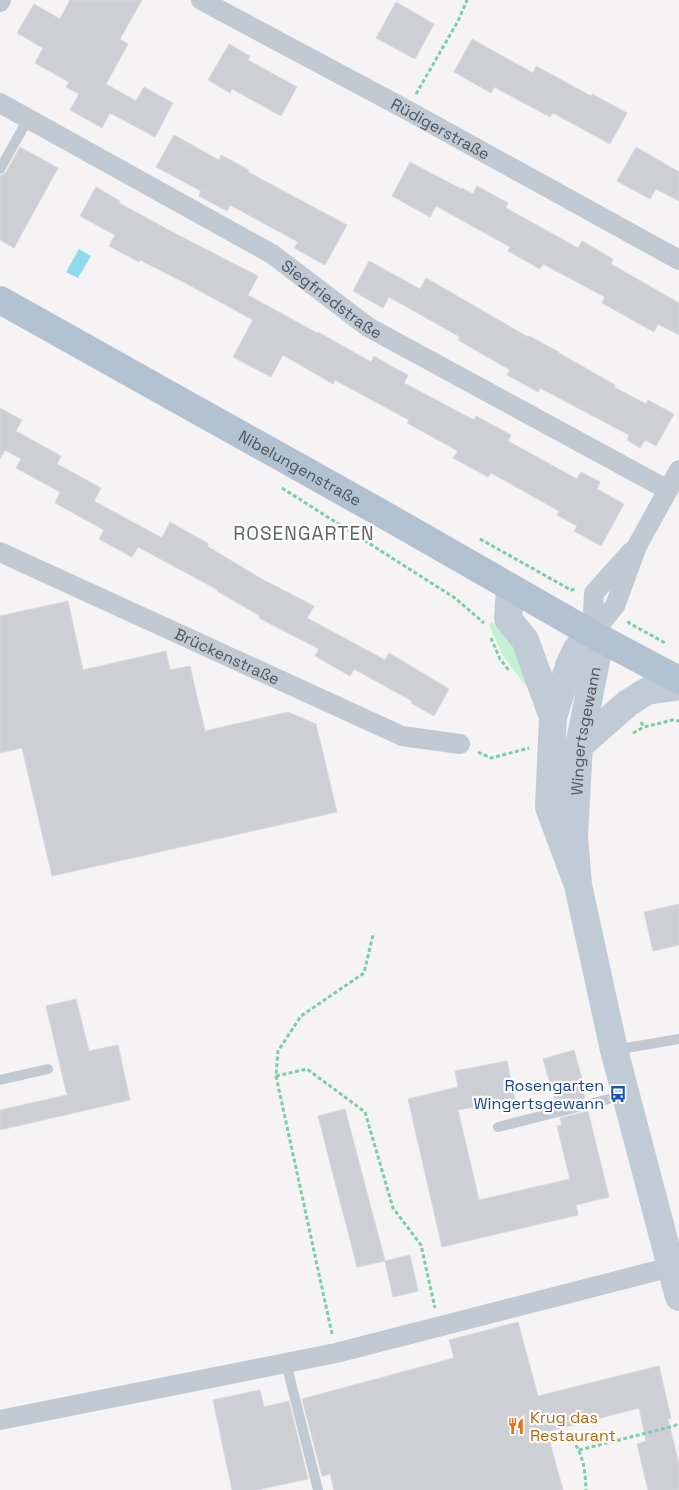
<svg xmlns="http://www.w3.org/2000/svg" width="679" height="1490" viewBox="0 0 679 1490" font-family="'Space Grotesk',sans-serif">
  <style>
    .green { fill: #c3f1d5 }
    .water { fill: #90daee }
    .building { fill: #cdcfd5; stroke: #d7d9de }
    .lines { fill: none; stroke-linecap: round; stroke-linejoin: round }
    .path { stroke: #7ad0a6; stroke-width: 3; stroke-dasharray: 4 2.5; stroke-linecap: butt }
    .lane { stroke: #c1cad2; stroke-width: 10 }
    .street { stroke: #c1cad2; stroke-width: 20 }
    .secondary { stroke: #c1cbd6; stroke-width: 28 }
    .primary { stroke: #b3c2d1; stroke-width: 28 }
    .labels { text-anchor: middle; dominant-baseline: central; stroke-width: 4.5; stroke-linejoin: round; paint-order: stroke }
    .street-label { font-size: 16px; fill: #4a5661; stroke: #fff }
    .transit-label { font-size: 16px; fill: #164399; stroke: #fff; text-anchor: end }
    .food-label { font-size: 16px; fill: #c56008; stroke: #fff; text-anchor: start }
    .quarter-label { font-size: 19px; letter-spacing: 1px; fill: #5f6368; stroke: #fff }
  </style>
  <rect width="100%" height="100%" fill="#f5f3f3"/>
  <path class="green" d="M492 622 510 641 521 655 529 690 503 656 489 625Z"/>
  <path class="water" d="M79 249 91 256 78 278 66 272Z"/>
  <g class="building">
    <path d="M70 0H142L120 39 128 44 106 84 136 101 144 87 173 103 155 137 110 113 102 128 70 110 79 94 66 87 69 82 35 63 43 48 17 33 34 4 60 19Z"/>
    <path d="M396 2 434 24 415 59 376 38Z"/>
    <path d="M472 39 533 73 536 66 591 96 592 94 627 113 610 144 553 113 550 117 494 87 491 93 454 72Z"/>
    <path d="M229 44 250 56 248 60 297 87 281 116 232 89 230 93 208 80Z"/>
    <path d="M174 135 219 160 221 155 249 170 248 172 347 225 325 265 294 248 298 242 230 205 227 211 199 196 201 191 156 167Z"/>
    <path d="M20 147 58 168 14 248 0 240V176L6 172Z"/>
    <path d="M636 147 679 172V201L656 189 650 199 617 181Z"/>
    <path d="M410 162 461 189 462 188 473 194 477 186 508 203 506 208 578 248 582 241 613 259 611 264 679 303V335L658 324 654 332 602 303 605 297 543 264 540 269 508 251 510 247 436 206 430 217 392 196Z"/>
    <path d="M96 187 120 201 119 203 178 235 258 276 248 295 317 333 318 332 371 362 374 356 391 366 408 375 404 383 474 420 476 416 511 435 508 441 577 479 581 472 600 482 597 489 624 504 601 546 574 531 577 526 557 515 559 511 491 473 488 477 453 458 458 451 407 423 409 420 335 380 333 384 283 355 271 377 233 357 253 320 189 285 140 260 139 262 109 246 115 235 80 216Z"/>
    <path d="M369 261 420 289 426 278 528 337 529 336 559 352V353L615 385 614 387 646 404 648 400 674 414 656 446 645 440 640 448 627 440 629 435 540 388 538 392 507 375 510 370 458 340 460 337 389 297 383 308 353 291Z"/>
    <path d="M0 408 22 420 16 431 61 456 57 464 101 488 94 501 162 538 170 522 209 544 207 546 260 578 314 606 307 618 385 660 389 653 449 689 434 716 411 703 412 701 354 669 350 676 315 656 319 649 259 618 260 616 217 591 218 590 138 547 132 557 99 539 104 530 55 503 60 492 16 468 21 459 5 450 0 459Z"/>
    <path d="M68 601 83 670 166 651 170 670 190 666 205 731 288 712 316 724 337 812 52 876 22 748 0 753V616Z"/>
    <path d="M679 904V945L653 951 644 912Z"/>
    <path d="M76 999 89 1051 118 1045 130 1100 0 1130V1110L67 1095 46 1006Z"/>
    <path d="M574 1050 585 1089 583 1090 585 1098 556 1105 543 1059Z"/>
    <path d="M507 1061 515 1099 458 1110 479 1200 570 1179 557 1126 562 1125 560 1118 588 1111 609 1197 576 1205 578 1215 442 1247 408 1099 458 1087 455 1071Z"/>
    <path d="M345 1109 385 1261 357 1267 318 1116Z"/>
    <path d="M410 1255 418 1291 393 1297 385 1261Z"/>
    <path d="M518 1322 538 1396 659 1366 671 1418 668 1419 679 1464V1490H648L637 1444 646 1441 639 1408 547 1432 563 1490H334L330 1474 322 1476 302 1399 454 1358 449 1340Z"/>
    <path d="M260 1390 264 1407 289 1401 308 1479 257 1490H232L213 1400Z"/>
  </g>
  <g class="lines">
    <g class="path">
      <path d="M416 94 458 21 467 0"/>
      <path d="M282 488 455 598 484 623"/>
      <path d="M480 539 571 590 575 589"/>
      <path d="M628 621 629 623 667 644"/>
      <path d="M491 638 500 659 510 672"/>
      <path d="M641 722 644 727 673 720 679 721"/>
      <path d="M633 733 644 727"/>
      <path d="M478 752 491 758 529 748"/>
      <path d="M276 1076 307 1069 365 1112 393 1208 421 1245 435 1308"/>
      <path d="M332 1334 276 1076 278 1051 301 1016 364 973 373 935"/>
      <path d="M569 1434C583 1455 585 1465 586 1490"/>
      <path d="M579 1450 674 1426 679 1423"/>
    </g>
    <g class="lane">
      <path d="M0 169 28 119"/>
      <path d="M615 1050 679 1039"/>
      <path d="M0 1080 48 1069"/>
      <path d="M498 1127 625 1095"/>
      <path d="M286 1363 318 1490"/>
    </g>
    <g class="street">
      <path id="s1" d="M201 0 407 110 679 260"/>
      <path d="M0 2 1 0"/>
      <path id="s2" d="M0 103 272 254 368 327 668 490"/>
      <path id="s3" d="M0 552 402 736 460 744"/>
      <path d="M592 634 615 606 637 546 679 470"/>
      <path d="M592 634 594 593 631 552"/>
      <path d="M0 1420 336 1353 671 1267"/>
    </g>
    <g class="secondary">
      <path d="M510 588 508 619 525 640 553 717"/>
      <path d="M579 746 628 703 647 691 679 686"/>
      <path id="s4" d="M578 885 574 836 579 746 597 656 592 634 577 649 570 663 553 717 549 807 578 885 614 1050 679 1297"/>
    </g>
    <path class="primary" id="s5" d="M0 300 388 517 592 634 679 680"/>
  </g>
  <defs>
    <g id="bus-bare" transform="scale(1.35)"><path d="M-5-6H5V4H4V6H2V4H-2V6H-4V4H-5ZM-3.5-4V0h7V-4ZM-3.5 1.2v1.5H-2V1.2ZM2 1.2v1.5H3.5V1.2Z" fill="#1a4fb4" stroke="#fff" stroke-width="2.5" paint-order="stroke"/></g>
    <g id="restaurant-bare" transform="scale(1.35)"><path d="M-5-6h1v4h1v-4h1v4h1v-4h1v5L-1.5 .5V6h-2V.5L-5-1ZM5-6V6H3V1.5H1.5Q1.5-4 5-6Z" fill="#e8710a" stroke="#fff" stroke-width="2.5" paint-order="stroke"/></g>
  </defs>
  <g fill-rule="evenodd">
    <use href="#bus-bare" x="618" y="1094"/>
    <use href="#restaurant-bare" x="516" y="1426"/>
  </g>
  <g class="labels">
    <g class="street-label">
      <text stroke="none"><textPath href="#s1" startOffset="272">Rüdigerstraße</textPath></text>
      <text stroke="none"><textPath href="#s2" startOffset="386">Siegfriedstraße</textPath></text>
      <text stroke="none"><textPath href="#s5" startOffset="344">Nibelungenstraße</textPath></text>
      <text stroke="none"><textPath href="#s3" startOffset="250">Brückenstraße</textPath></text>
      <text stroke="none"><textPath href="#s4" startOffset="155">Wingertsgewann</textPath></text>
    </g>
    <g class="transit-label">
      <text x="604" y="1085">Rosengarten<tspan x="604" dy="18">Wingertsgewann</tspan></text>
    </g>
    <g class="food-label">
      <text x="530" y="1417">Krug das<tspan x="530" dy="18">Restaurant</tspan></text>
    </g>
    <g class="quarter-label">
      <text x="304" y="533">ROSENGARTEN</text>
    </g>
  </g>
</svg>
